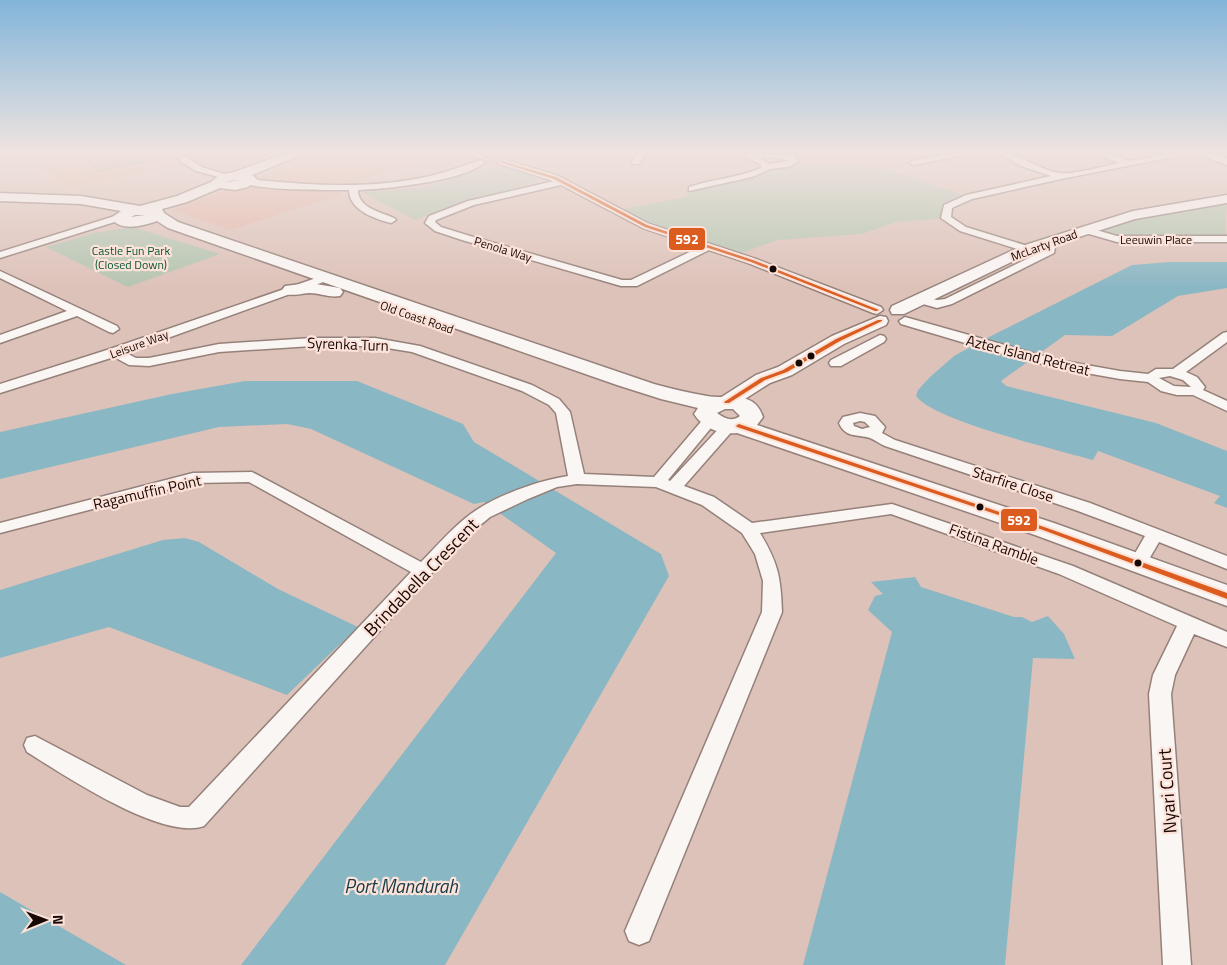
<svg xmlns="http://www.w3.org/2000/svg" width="1227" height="965" viewBox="0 0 1227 965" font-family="'Titillium Web',sans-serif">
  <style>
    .built { fill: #e2b6a8 }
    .green { fill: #b5c5b1 }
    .water { fill: #8ab7c4 }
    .building { fill: #c6ada9; stroke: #ad9894 }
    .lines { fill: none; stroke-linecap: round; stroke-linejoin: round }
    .street-casing { stroke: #95817a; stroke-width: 3 }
    .secondary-casing { stroke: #95817a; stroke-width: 3 }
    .primary-casing { stroke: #95817a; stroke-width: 3 }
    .street { fill: #faf6f4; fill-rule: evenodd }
    .secondary { fill: #faf6f4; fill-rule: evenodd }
    .primary { fill: #faf6f4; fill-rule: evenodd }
    .bus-1-casing { stroke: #fce2d9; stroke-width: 4 }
    .bus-1 { fill: #dc5c1f; fill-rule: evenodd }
    .bus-dot { fill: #180804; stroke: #fce2d9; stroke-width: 2 }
    .labels { text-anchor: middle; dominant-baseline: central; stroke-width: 4.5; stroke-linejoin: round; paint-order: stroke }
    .far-street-label { font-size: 12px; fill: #180804; stroke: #fce2d9 }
    .far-park-label { font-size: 12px; fill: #075636; stroke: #fce2d9 }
    .street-label { font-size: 15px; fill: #180804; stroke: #fce2d9 }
    .near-street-label { font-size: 18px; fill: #180804; stroke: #fce2d9 }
    .near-water-label { font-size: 19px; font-style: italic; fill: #173b45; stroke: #fce2d9 }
    .line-badge { stroke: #fce2d9; stroke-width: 2 }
    .badge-label { font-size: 14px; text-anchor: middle; font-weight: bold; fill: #fff }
  </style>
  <rect width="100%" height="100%" fill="#ddc2b9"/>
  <g class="built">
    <path d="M24 152H244L66 187Z"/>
    <path d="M316 152H406L423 161 343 184 338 190 340 195 231 230 172 210 229 189 243 186 264 178 260 177Z"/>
    <path d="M742 152H975L885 169 861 165 765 164Z"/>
  </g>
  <g class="green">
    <path d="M765 164 861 165 885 169 969 197 947 207 946 218 896 222 862 234 778 240 735 255 673 235 614 211 686 197 692 189 757 173Z"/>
    <path d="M506 167 526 173 539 181 450 207 415 220 362 192 430 187 475 169Z"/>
    <path d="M1227 202 1225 229 1227 237 1119 238 1092 230 1136 219Z"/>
    <path d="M132 227 220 254 128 287 46 247 94 233Z"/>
  </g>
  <g class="water">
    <path d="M1169 262H1227V288L1178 296 1112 336 1065 335 1001 381 1006 386 1156 423 1227 451V508L1214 503 1220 496 1098 451 1093 460C1058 450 934 421 916 396L918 390 930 377 954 356 985 339 1132 265Z"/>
    <path d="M245 381H357L463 424 474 442 661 554 669 576 445 965H241L556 553 484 502 474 504 311 429 287 424 219 427 0 479V432L172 394Z"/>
    <path d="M185 538 199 542 278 589 358 627 287 695 109 627 0 658V590L163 540Z"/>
    <path d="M915 577 921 587 1014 617H1022L1032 622 1048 616 1064 634 1075 659 1033 658 1005 965H803L892 632 868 610 875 596 883 594 871 582Z"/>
    <path d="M0 892 126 965H0Z"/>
  </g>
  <path class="building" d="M75 152H168V158L98 171Z"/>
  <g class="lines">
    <g class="street-casing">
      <g id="street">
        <path d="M463 152H476L485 157 481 159Z"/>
        <path d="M639 152H647L639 164H633L632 162Z"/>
        <path d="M738 152 791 155H794L798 162 788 167 770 169 752 177 689 191V187C713 179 738 178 761 168V165ZM776 157 789 161 769 164 760 158Z"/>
        <path d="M959 152H979L913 165 909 163 913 161Z"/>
        <path d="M997 152C1019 152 1038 170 1060 173 1073 175 1105 166 1119 163L1093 152H1106L1129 161 1178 152H1198L1061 179 972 199 952 208 951 217 966 227 1031 247 1032 249 1031 251 1027 252 960 231 941 218 944 205 966 195 1051 176 1021 166Z"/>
        <path d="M180 157H186L202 167 234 177 230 180 196 171 180 161Z"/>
        <path d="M497 159H503L558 176 649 224 756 259 881 307 883 310 877 314 873 313 748 263 709 250 637 286H621L462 240 435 231 425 223 429 216 468 201 554 181 497 163ZM561 185 643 228 700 247 631 280H622L470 236 441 227 435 222 436 220 474 205Z"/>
        <path d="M481 160 485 162C466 181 385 189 358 190 358 208 381 212 394 218L396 220 391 223C375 219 349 210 349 190 330 190 254 191 243 182L247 179C308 185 370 190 430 176 448 172 464 165 481 160Z"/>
        <path d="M118 215 123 218 121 220 0 258V252Z"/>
        <path d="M1086 227 1117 236H1227V242H1117L1082 232V228Z"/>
        <path d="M1045 240 1055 247 1054 253 952 304 937 308 916 302 914 300 920 296 937 300 945 299 1045 250 1040 243Z"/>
        <path d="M0 271 117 326 119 329 113 333 109 332 77 316 0 343V335L67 311 0 278Z"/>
        <path d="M325 275 331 278 329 280 126 353 136 358H149L219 344 312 338H375L420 346 532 385 559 399 570 412 584 474 654 477 705 417H715L717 420 715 423 668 480 670 481 724 423H734L736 426 734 429 684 486 714 497 752 523 892 504 1073 566 1227 632V647L1194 634 1175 675 1171 694 1191 965H1163L1149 694 1153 675 1177 626 1059 574 891 514 760 533C778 563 781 577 782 612L649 941 639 945 629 941 625 931 762 612 763 581 755 554 742 533 702 505 656 487 577 484 557 487 528 499 490 517 466 537 430 575 204 826C162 841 64 775 27 752L24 745 27 738 35 736 147 795 180 807H189L411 572 249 482 193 483 0 533V523L193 473 252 472 421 562C439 544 456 523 478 509 501 494 541 480 568 476L556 413 549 405 522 391 412 352 375 346H312L219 352 149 366 129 365 114 357 0 393V384L110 349Z"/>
        <path d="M905 317 1058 360 1120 371 1148 374 1156 369H1173L1223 333 1227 332V342L1186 372 1197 377 1205 387 1203 390 1227 401V411L1193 395H1177L1161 391 1148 382 1120 379 1058 368 992 351 901 324 899 321ZM1170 376 1183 380 1191 387 1174 386 1159 378Z"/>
        <path d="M880 335 884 336 886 339 884 342 841 366H831L829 363 831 360Z"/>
        <path d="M860 413 875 416 885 427 882 433 895 440 1090 503 1227 556V569L1159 542 1145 566 1139 568 1133 566 1130 562 1145 536 1078 511 885 446C880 444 875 440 870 438 857 434 845 438 839 423L843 417ZM860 421 865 422 870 427 862 429 854 426 853 423Z"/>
      </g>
    </g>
    <g class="secondary-casing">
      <g id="secondary">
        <path d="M1192 152H1209L1227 158V165Z"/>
        <path d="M1227 195V203L1135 219 1032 252 904 314H892L890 310 892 306 1022 246 1133 211Z"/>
        <path d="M880 316 886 317 888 321 886 325 844 344 792 375 770 383 734 406 727 408 720 406 717 402 720 398 756 375 778 367 832 336Z"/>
      </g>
    </g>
    <g class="primary-casing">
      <g id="primary">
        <path d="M289 152H308L252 175 258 180 248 187 235 190 220 188 187 202 162 209 164 213 178 222 654 384C672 389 689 393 707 396 727 400 754 389 763 417L757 425 1054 523 1227 585V606L1035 535 737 433C720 435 703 428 694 414L698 408 661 399 617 385 168 228 157 221C143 226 120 232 111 218L121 211 81 204 0 201V193L81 196 140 206 177 196 211 182 219 175 234 172ZM237 180H240L227 182 228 181ZM135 215H145L131 217ZM725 409H733L740 416C732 422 725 419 717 413Z"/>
        <path d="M310 283 340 288 343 292 340 296C329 298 320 293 309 293 300 294 293 296 285 294L282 290 285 286Z"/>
      </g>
    </g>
    <use href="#street" class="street"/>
    <use href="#secondary" class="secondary"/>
    <use href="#primary" class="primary"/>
    <g class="bus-1-casing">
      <g id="bus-1">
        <path d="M499 160 556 177 647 225 753 260 879 310 877 311H875L751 262 645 227 554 179 499 162Z"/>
        <path d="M878 320H882V321L840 341 787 372 765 380 729 403H725L724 402 761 378 783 370 836 339Z"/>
        <path d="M739 424 1047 528 1227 593V599L1043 530 737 427 736 426 737 425Z"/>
      </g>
    </g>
    <use href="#bus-1" class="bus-1"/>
  </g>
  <linearGradient id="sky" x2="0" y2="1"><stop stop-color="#82b5da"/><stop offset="0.53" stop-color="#f0e4e0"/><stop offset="1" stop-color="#f0e4e0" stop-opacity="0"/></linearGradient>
  <rect width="1227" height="288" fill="url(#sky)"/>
  <g class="bus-dot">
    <circle cx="773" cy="269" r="4.5"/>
    <circle cx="811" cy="356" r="4.5"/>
    <circle cx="799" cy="363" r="4.5"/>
    <circle cx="980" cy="507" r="4.5"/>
    <circle cx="1138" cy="563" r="4.5"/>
  </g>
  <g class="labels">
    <g class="far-street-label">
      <text x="1156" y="239">Leeuwin Place</text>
      <text transform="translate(1044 245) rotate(-20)">McLarty Road</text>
      <text transform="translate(503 249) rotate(17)">Penola Way</text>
      <text transform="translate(417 317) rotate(19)">Old Coast Road</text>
      <text transform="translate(139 344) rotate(-20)">Leisure Way</text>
    </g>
    <g class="far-park-label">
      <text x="131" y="250">Castle Fun Park<tspan x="131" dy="14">(Closed Down)</tspan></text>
    </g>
    <g class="street-label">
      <text transform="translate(348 344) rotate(2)">Syrenka Turn</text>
      <text transform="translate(1028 355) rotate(14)">Aztec Island Retreat</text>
      <text transform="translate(1013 484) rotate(18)">Starfire Close</text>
      <text transform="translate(147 492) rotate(-13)">Ragamuffin Point</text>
      <text transform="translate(994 544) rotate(20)">Fistina Ramble</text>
    </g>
    <g class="near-street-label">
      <text transform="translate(421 577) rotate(-46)">Brindabella Crescent</text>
      <text transform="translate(1167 791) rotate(-94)">Nyari Court</text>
    </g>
    <g class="near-water-label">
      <text x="401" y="885">Port Mandurah</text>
    </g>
  </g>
  <g class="line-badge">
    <rect x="668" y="227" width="38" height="24" rx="5" fill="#dc5c1f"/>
    <rect x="1000" y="508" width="38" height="24" rx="5" fill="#dc5c1f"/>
  </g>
  <g class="badge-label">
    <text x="687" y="244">592</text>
    <text x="1019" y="525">592</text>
  </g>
  <g transform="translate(45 920) rotate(89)" stroke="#fce2d9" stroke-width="4" paint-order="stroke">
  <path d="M0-4L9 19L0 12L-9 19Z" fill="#180804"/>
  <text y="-8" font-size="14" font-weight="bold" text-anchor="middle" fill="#180804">N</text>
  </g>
</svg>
